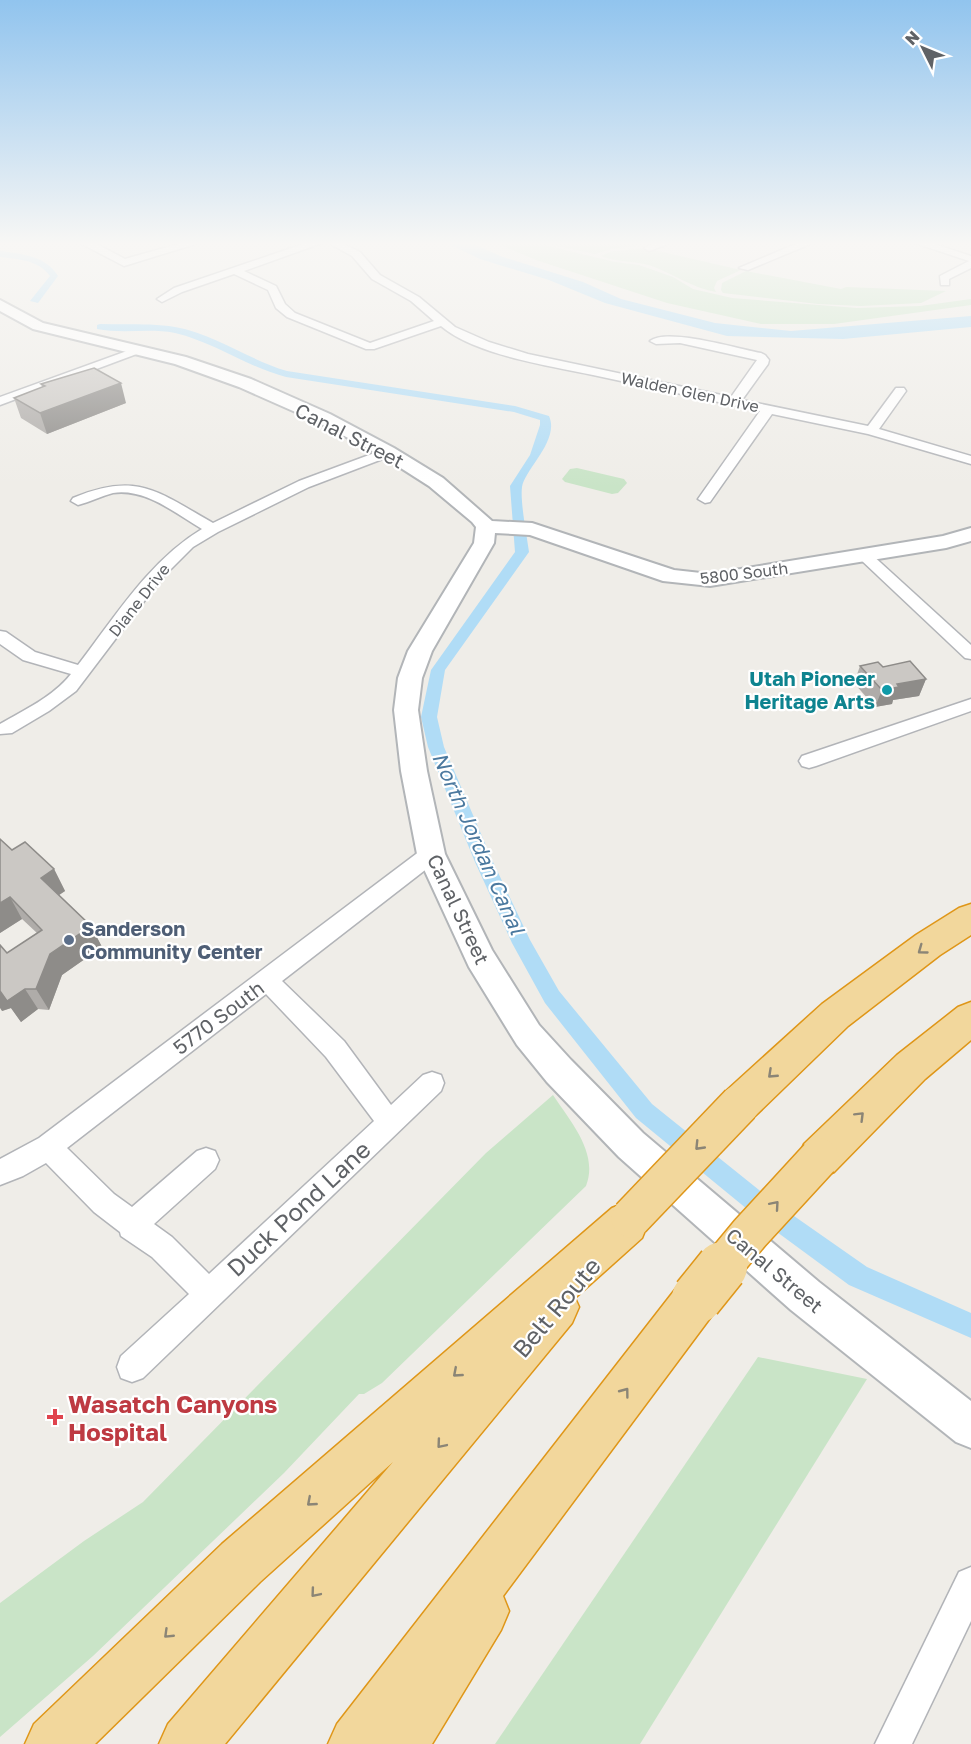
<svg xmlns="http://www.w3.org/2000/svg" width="971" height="1744" viewBox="0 0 971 1744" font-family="'Golos Text',sans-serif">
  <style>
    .green { fill: #c9e4c7 }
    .water { fill: #b0dcf6 }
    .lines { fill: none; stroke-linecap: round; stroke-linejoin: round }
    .canal { fill: #b0dcf6; fill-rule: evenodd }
    .street-casing { stroke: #b2b4b8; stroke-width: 3 }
    .secondary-casing { stroke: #b2b5b8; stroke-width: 4 }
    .highway-casing { stroke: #df9618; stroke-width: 3 }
    .street { fill: #fff; fill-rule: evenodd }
    .secondary { fill: #fff; fill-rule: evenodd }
    .highway { fill: #f2d79c; fill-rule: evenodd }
    .highway-bridge-far1-casing { stroke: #df9618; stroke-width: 42; stroke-linecap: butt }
    .highway-bridge-casing { stroke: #df9618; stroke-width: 53; stroke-linecap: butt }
    .highway-bridge-far1 { stroke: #f2d79c; stroke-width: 39 }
    .highway-bridge { stroke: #f2d79c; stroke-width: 50 }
    .wall { fill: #afaca9 }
    .shaded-wall { fill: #8e8c89 }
    .building { fill: #cbc8c4; stroke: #8e8c89; stroke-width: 1.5 }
    .oneway { stroke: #8b8576 }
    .culture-dot { fill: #0f9aa8; stroke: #fff; stroke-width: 2 }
    .service-dot { fill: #5c6f8a; stroke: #fff; stroke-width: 2 }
    .health-dot { fill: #e0444e; stroke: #fff; stroke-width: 2 }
    .labels { text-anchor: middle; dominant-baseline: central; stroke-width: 4.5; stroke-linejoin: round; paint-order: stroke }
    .far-street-label { font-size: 16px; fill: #5f6266; stroke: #fff }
    .street-label { font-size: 20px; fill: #5f6266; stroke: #fff }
    .culture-label { font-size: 20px; font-weight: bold; fill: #0d838f; stroke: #fff; text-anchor: end }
    .service-label { font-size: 20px; font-weight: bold; fill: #4e5e75; stroke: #fff; text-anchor: start }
    .water-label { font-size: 21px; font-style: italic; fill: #4b799f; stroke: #fff }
    .near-street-label { font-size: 24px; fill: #5f6266; stroke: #fff }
    .near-health-label { font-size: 24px; font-weight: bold; fill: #be3a42; stroke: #fff; text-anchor: start }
  </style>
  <rect width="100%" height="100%" fill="#efede8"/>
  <g class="green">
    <path d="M493 242H532L615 262 639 265 673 277 693 289 732 298 857 308 920 306 971 299V305L834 324H761L667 303 536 260Z"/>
    <path d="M540 242H630L641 245 611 249 595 254Z"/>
    <path d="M643 249 654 250 741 270 717 281 714 288 716 292C692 288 672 273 649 265 633 261 616 262 601 256L612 251Z"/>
    <path d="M746 271 841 289 846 287 946 291 921 303 861 306 818 304 723 293 721 290 722 283Z"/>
    <path d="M577 468 624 479 627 483 618 493 612 494 565 482 562 479 570 469Z"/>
    <path d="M553 1095C570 1121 599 1153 586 1186L382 1383 364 1394H359L284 1473 93 1656 0 1737V1603L84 1541 143 1502 486 1153Z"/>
    <path d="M758 1357 867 1379 640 1744H495Z"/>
  </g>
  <path class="water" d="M445 242H470L500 256 583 282 621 299 715 323 791 331 971 316V327L843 339 727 336 605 303 549 280 480 259Z"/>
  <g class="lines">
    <g class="canal">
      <path d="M0 251C22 254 46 256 58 276L38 303 30 301 50 276C39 260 17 259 0 257Z"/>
      <path d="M100 324C124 325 151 323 175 327 215 334 249 360 287 371L515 406 549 416C560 440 525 469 522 487 520 502 527 536 529 552L445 670 437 717 444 747 493 862 530 940 559 991 652 1104 774 1202 867 1267 971 1313V1338L849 1285 758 1218 636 1118 545 1003 512 943 475 862 428 747 421 717 431 670 515 552 510 486 530 455 540 425V420L514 412 286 377C247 367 214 342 175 333 150 328 122 334 97 329V325Z"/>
    </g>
    <g class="street-casing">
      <g id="street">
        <path d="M78 242H93L125 259 185 242H202L124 266Z"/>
        <path d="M309 242H325L244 271 276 286 285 304 295 313 370 343 434 321 411 301 372 279 352 256 327 242H340L360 252 380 275 419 297 455 327 489 342 528 354 731 397 757 360 680 343 656 344 650 341C667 327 739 349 761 353L765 355 769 360 768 364 742 400 868 426 896 388H904L906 391 879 429 971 456V464L868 434 772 414 710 502 705 503 698 499 760 411C705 399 649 387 593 375 550 366 475 355 441 326L374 349H366L287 317 276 308 268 290 234 274 182 292 162 302 157 299 174 288Z"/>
        <path d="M657 242H673L649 251 644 248Z"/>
        <path d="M800 242H815L748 270 739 268Z"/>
        <path d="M912 242H928L971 256V268L949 279V285H941L940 276 969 261Z"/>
        <path d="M138 347 144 350 142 352 0 405V397Z"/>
        <path d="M388 448 393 449 395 452 393 455 309 487 218 532 193 547 161 579 76 691 49 711 12 733 0 734V724C24 710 53 697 71 674L23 660 0 644V631L6 632 35 652 78 665C115 617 149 561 202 529 176 514 146 488 113 493 101 496 90 502 78 505L71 501 73 498C137 471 158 492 213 523L299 481Z"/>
        <path d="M865 551 870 553 971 645V659L965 658 860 559 857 556Z"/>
        <path d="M971 699V711L816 766 809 768 802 766 799 761 802 756Z"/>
        <path d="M431 846 438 848 441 854 438 860 282 981 344 1041 391 1105 423 1075 432 1072 441 1075 444 1083 441 1091 143 1378 132 1382 121 1378 117 1367 121 1356 189 1294 152 1257 121 1236 120 1232 94 1212 46 1163 23 1176 0 1185V1159L39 1138 424 848ZM266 994 326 1057 374 1121 209 1274 172 1237 154 1224 215 1169 219 1160 215 1151 206 1148 197 1151 132 1207 114 1194 67 1148Z"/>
        <path d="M971 1567V1621L912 1744H875L959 1572Z"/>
      </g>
    </g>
    <g class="secondary-casing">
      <path id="secondary" d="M0 300 43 323 186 357 251 379 330 414 394 448 443 478 492 521 532 523 674 570 710 574 943 536 971 528V541L946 548 710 586 663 581 530 535 495 533 494 543 432 651 422 678 418 710 427 771 445 854 492 950 539 1025 571 1060 643 1133 819 1282 971 1401V1448L956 1442 791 1310 619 1157 547 1082 517 1045 469 967 417 854 401 771 394 710 398 678 408 651 474 543 476 527 472 522 429 486 382 456 318 422 239 387 175 364 33 329 0 311Z"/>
    </g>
    <g class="highway-casing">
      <g id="highway">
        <path d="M971 904V935L940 955 848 1026 754 1117 740 1122 726 1117 720 1104 726 1091 822 1004 916 935 959 908Z"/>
        <path d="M971 1002V1040L925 1079 834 1172 819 1178 804 1172 798 1158 804 1144 897 1055 958 1007Z"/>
        <path d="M627 1202 642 1208 648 1223 642 1238 575 1298 579 1307 572 1323 225 1744H159L168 1724 393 1462 260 1582 95 1744H25L34 1724 222 1544 612 1208Z"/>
        <path d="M697 1276 713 1282 719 1298 713 1314 503 1596 509 1611 501 1630 432 1744H328L337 1724 681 1282Z"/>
      </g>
    </g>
    <use href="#street" class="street"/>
    <use href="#secondary" class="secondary"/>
    <use href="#highway" class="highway"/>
    <g class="highway-bridge-far1-casing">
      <g id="highway-bridge-far1">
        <path d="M631 1218 740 1104"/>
        <path d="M721 1268 750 1233 819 1158"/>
      </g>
    </g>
    <g class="highway-bridge-casing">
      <path id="highway-bridge" d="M697 1298 722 1267"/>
    </g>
    <use href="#highway-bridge-far1" class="highway-bridge-far1"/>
    <use href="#highway-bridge" class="highway-bridge"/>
  </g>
  <g class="wall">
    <path d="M41 384 126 403 47 434 21 418 14 398 42 387Z"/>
    <path d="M860 666 883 667 926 679 919 696 893 700 892 704 875 707 854 683Z"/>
    <path d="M0 839 12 850 54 869 65 891 59 895 91 926 102 947 62 975 49 1010 38 1009 21 1022 11 1008 2 1011 7 953 37 933 22 919 0 933Z"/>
  </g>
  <g class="shaded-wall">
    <path d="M121 383 126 403 47 434 40 413Z"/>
    <path d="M926 679 919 696 893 700 892 704 875 707 882 690 897 684Z"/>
    <path d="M54 869 65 891 53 899 41 878Z"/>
    <path d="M10 897 22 919 0 933V903Z"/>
    <path d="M91 926 102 947 62 975 49 1010 36 989 50 954Z"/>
    <path d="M25 989 38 1009 21 1022 11 1008 2 1011 0 1008V990Z"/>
  </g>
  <g class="building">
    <path d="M94 368 121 383 40 413 14 398 45 386 41 384Z"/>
    <path d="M910 661 926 679 897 684 899 687 882 690 860 666 878 662 883 667Z"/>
    <path d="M0 839 12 850 25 842 54 869 41 878 91 926 50 954 36 989H25L7 1001 0 991V945L7 953 42 930 10 897 0 903Z"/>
  </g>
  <defs><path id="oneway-chevron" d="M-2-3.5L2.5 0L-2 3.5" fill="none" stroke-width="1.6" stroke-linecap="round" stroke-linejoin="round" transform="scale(1.5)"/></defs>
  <g class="oneway">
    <use href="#oneway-chevron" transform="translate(922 950) rotate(144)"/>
    <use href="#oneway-chevron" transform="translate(772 1074) rotate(137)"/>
    <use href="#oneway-chevron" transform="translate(860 1116) rotate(-45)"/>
    <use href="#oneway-chevron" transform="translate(699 1146) rotate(134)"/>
    <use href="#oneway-chevron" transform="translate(775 1205) rotate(-49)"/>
    <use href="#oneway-chevron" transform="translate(457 1373) rotate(139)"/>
    <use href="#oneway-chevron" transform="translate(625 1392) rotate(-53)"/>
    <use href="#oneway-chevron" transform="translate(441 1444) rotate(130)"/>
    <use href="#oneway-chevron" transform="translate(311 1502) rotate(139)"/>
    <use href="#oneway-chevron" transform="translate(315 1593) rotate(130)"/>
    <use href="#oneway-chevron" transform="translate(168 1634) rotate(136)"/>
  </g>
  <linearGradient id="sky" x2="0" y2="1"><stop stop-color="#91c4ee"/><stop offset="0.5" stop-color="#f8f7f5"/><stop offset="1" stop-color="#f8f7f5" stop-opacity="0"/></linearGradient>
  <rect width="971" height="487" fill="url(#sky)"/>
  <circle class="culture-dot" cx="887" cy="690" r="6"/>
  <circle class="service-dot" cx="69" cy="940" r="6"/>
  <path class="health-dot" d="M52 1408h6v6h6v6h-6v6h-6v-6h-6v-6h6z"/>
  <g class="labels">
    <g class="far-street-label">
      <text transform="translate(690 392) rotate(12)">Walden Glen Drive</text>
      <text transform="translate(744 573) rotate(-7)">5800 South</text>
      <text transform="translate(139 600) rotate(-52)">Diane Drive</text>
    </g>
    <g class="street-label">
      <text transform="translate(350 435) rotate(27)">Canal Street</text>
      <text transform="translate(459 909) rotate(65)">Canal Street</text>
      <text transform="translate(218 1017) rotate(-37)">5770 South</text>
      <text transform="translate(775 1270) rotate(40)">Canal Street</text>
    </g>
    <g class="culture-label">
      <text x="875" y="678">Utah Pioneer<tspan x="875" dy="23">Heritage Arts</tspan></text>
    </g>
    <g class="service-label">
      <text x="81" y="928">Sanderson<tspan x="81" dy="23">Community Center</tspan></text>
    </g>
    <g class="water-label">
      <text transform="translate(479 843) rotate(66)">North Jordan Canal</text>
    </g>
    <g class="near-street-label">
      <text transform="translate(298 1208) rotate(-43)">Duck Pond Lane</text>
      <text transform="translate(556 1307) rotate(-50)">Belt Route</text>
    </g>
    <g class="near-health-label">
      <text x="68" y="1403">Wasatch Canyons<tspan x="68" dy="28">Hospital</tspan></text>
    </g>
  </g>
  <g transform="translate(923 48) rotate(313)" stroke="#ffffff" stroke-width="4.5" paint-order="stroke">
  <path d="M0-4.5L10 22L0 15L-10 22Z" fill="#5f6266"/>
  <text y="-9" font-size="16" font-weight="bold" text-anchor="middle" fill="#5f6266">N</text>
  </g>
</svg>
